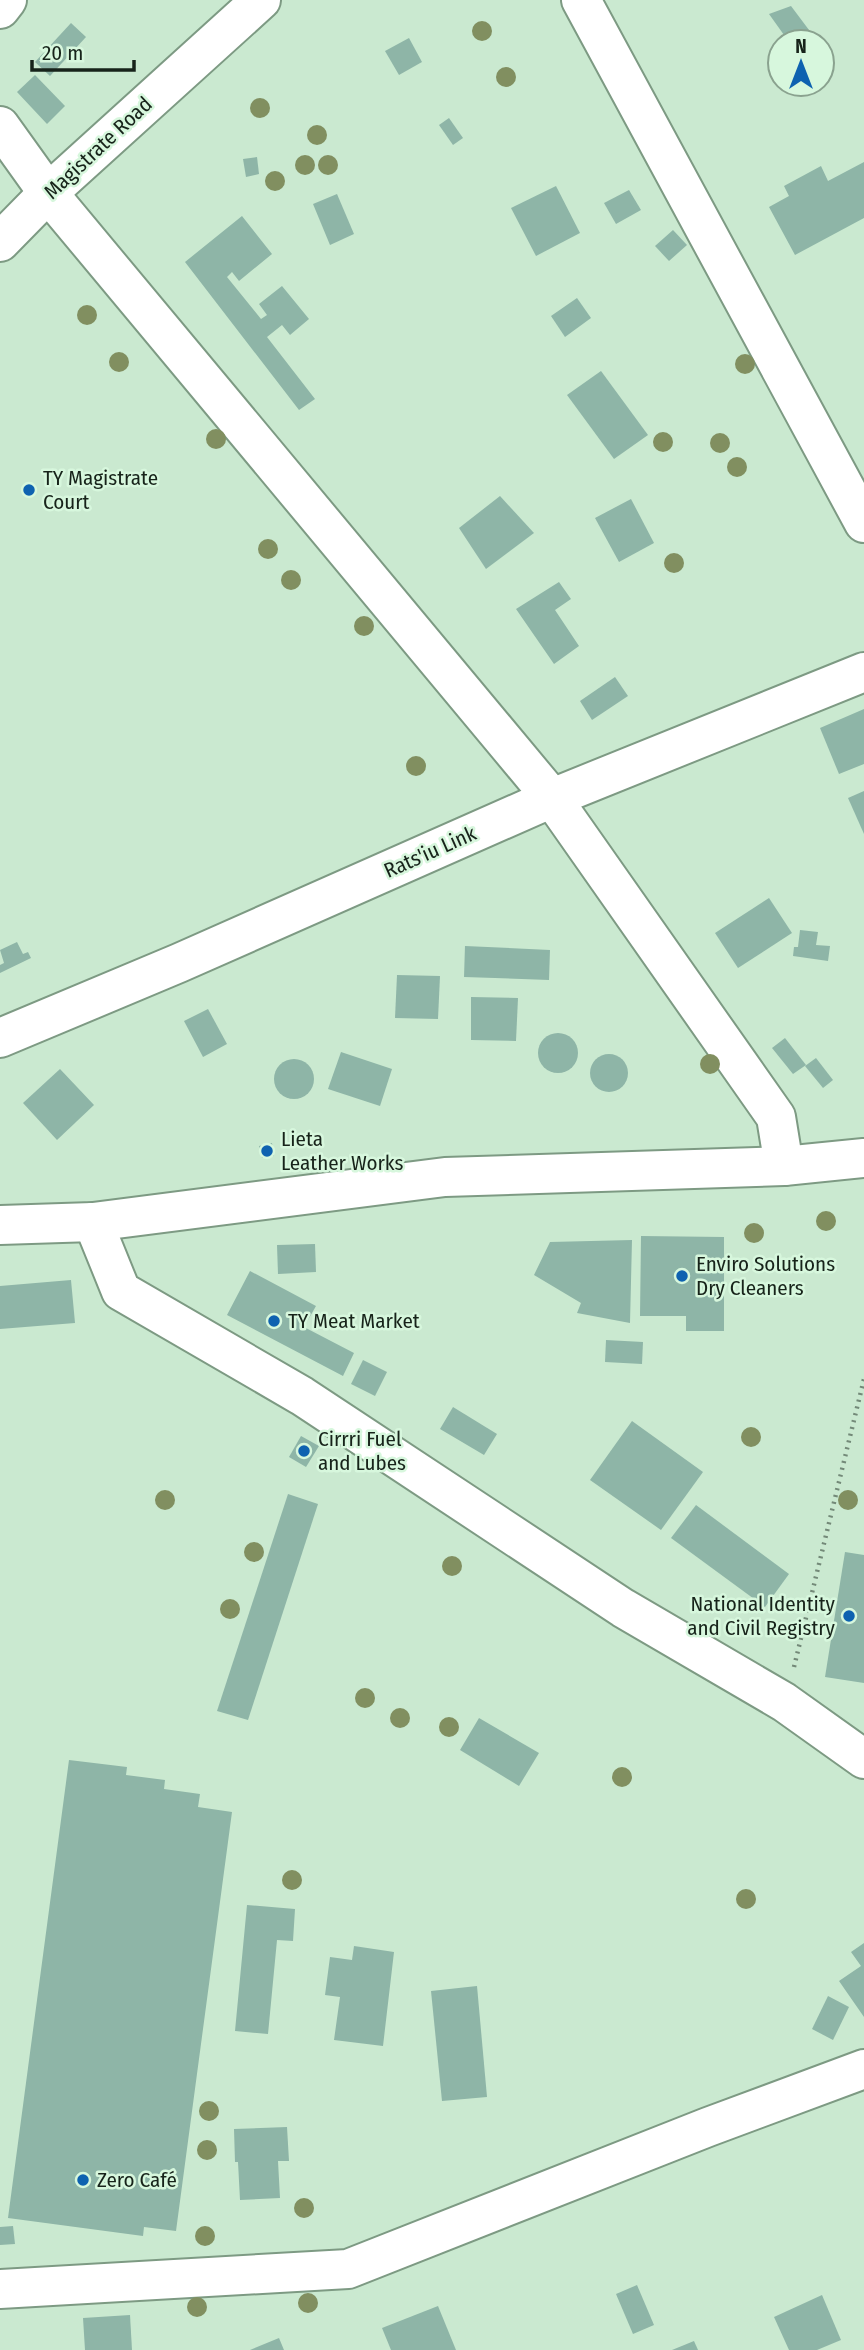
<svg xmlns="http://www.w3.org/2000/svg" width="864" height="2350" viewBox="0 0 864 2350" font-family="'Fira Sans Condensed',sans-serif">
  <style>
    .building { fill: #8eb5a7 }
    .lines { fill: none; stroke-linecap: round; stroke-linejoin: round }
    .minor-casing { stroke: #7d9a83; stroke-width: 42 }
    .major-casing { stroke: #7d9a83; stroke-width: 42 }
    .path { stroke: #738978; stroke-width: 4.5; stroke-dasharray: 2 5; stroke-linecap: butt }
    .minor { stroke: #fff; stroke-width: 38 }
    .major { stroke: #fff; stroke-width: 38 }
    .tree { fill: #818f60 }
    .poi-dot { fill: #0e62b0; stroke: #d7f7dd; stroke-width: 2.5 }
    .labels { text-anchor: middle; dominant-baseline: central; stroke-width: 5; stroke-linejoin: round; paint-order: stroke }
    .street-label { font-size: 21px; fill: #17231a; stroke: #d7f7dd }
    .poi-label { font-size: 21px; fill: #17231a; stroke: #d7f7dd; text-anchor: start }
  </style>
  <rect width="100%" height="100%" fill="#cae9d0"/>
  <g class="building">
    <path d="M791 6 818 42H789L769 14Z"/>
    <path d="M71 23 86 37 50 76 35 62Z"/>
    <path d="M409 38 422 62 399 75 385 51Z"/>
    <path d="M35 75 65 106 47 124 17 92Z"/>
    <path d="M449 118 463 138 453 145 439 125Z"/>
    <path d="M257 157 259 174 246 177 243 159Z"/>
    <path d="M864 162V218L795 255 769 207 789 196 784 186 821 166 828 181Z"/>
    <path d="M556 186 580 233 536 256 511 208Z"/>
    <path d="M629 190 641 210 616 224 604 203Z"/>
    <path d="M337 194 354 234 330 245 313 204Z"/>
    <path d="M242 216 272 254 239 281 232 272 227 277 261 319 267 315 259 304 282 286 309 319 290 335 282 325 267 337 315 399 299 410 185 262Z"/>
    <path d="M673 230 687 245 669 261 655 246Z"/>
    <path d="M577 298 591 318 565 337 551 316Z"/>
    <path d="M601 371 648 435 614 459 567 395Z"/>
    <path d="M500 496 534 533 486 569 459 528Z"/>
    <path d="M631 499 654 543 619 562 595 518Z"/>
    <path d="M559 582 571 599 555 610 579 646 554 664 516 609Z"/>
    <path d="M615 677 628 696 592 720 580 701Z"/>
    <path d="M864 709V764L839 774 820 728Z"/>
    <path d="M864 791V834L848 798Z"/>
    <path d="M769 898 792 933 738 968 715 933Z"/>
    <path d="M800 930 818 932 816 945 830 946 828 961 793 956 794 947H798Z"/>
    <path d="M17 942 23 954 28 952 31 958 0 973V965L4 963 0 950Z"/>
    <path d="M465 946 550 950 549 980 464 977Z"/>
    <path d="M397 975 440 976 438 1019 395 1018Z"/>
    <path d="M471 997 518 998 516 1041 471 1040Z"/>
    <path d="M208 1009 227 1044 203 1057 184 1021Z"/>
    <circle cx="558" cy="1053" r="20"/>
    <path d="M785 1038 806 1065 793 1074 772 1048Z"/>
    <path d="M341 1052 392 1069 380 1106 328 1089Z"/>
    <circle cx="609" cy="1073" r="19"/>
    <path d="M816 1058 833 1080 823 1088 805 1066Z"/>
    <circle cx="294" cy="1079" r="20"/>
    <path d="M60 1069 94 1105 57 1140 23 1103Z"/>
    <path d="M272 1143 274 1156 262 1158 259 1146Z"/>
    <path d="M641 1236 724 1237V1331H686V1316H640Z"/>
    <path d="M632 1240 630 1323 577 1313 581 1303 534 1275 550 1242Z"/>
    <path d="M315 1244 316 1272 278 1274 277 1245Z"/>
    <path d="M250 1271 316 1306 304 1327 354 1353 343 1376 227 1315Z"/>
    <path d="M71 1280 75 1323 0 1329V1286Z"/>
    <path d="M606 1340 643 1342 642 1364 605 1362Z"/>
    <path d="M363 1360 387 1372 375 1396 351 1384Z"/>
    <path d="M453 1407 497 1434 484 1455 440 1429Z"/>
    <path d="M632 1421 703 1472 661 1530 590 1480Z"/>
    <path d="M301 1436 319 1446 306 1467 289 1457Z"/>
    <path d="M288 1494 318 1504 248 1720 217 1711Z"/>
    <path d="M696 1505 789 1574 765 1607 671 1538Z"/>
    <path d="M845 1552 864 1555V1683L825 1677Z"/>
    <path d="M479 1718 539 1753 519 1786 460 1750Z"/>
    <path d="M69 1760 127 1767 126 1775 165 1780 164 1789 200 1794 198 1807 232 1812 176 2231 144 2227 143 2236 8 2218Z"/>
    <path d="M247 1905 295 1909 293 1941 277 1940 268 2034 235 2031Z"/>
    <path d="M864 1943V2017L839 1981 861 1966 851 1952Z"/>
    <path d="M354 1946 394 1952 383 2046 334 2040 340 1997 325 1995 330 1957 352 1960Z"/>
    <path d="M477 1986 487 2097 442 2101 431 1991Z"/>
    <path d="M828 1996 849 2007 833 2040 812 2029Z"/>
    <path d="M287 2127 289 2161H278L280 2198 240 2200 238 2162H235L234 2129Z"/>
    <path d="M13 2226 15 2244 0 2245V2227Z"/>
    <path d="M637 2285 654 2325 633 2334 616 2294Z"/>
    <path d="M822 2295 841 2340 817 2350H789L774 2317Z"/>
    <path d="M438 2306 456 2350H391L382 2328Z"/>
    <path d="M130 2315 132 2350H85L83 2318Z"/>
    <path d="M279 2338 284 2350H250Z"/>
    <path d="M694 2341 698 2350H672Z"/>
  </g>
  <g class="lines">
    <g class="minor-casing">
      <g id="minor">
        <path d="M581 0 864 523"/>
        <path d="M0 9 7 0"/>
        <path d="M0 126 48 193 552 798 776 1117 784 1166"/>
        <path d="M0 242 48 193 261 0"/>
        <path d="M0 1038 179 963 552 798 864 672"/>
        <path d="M93 1222 121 1291 302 1396 623 1608 784 1702 864 1759"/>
        <path d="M0 2289 348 2269 708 2127 864 2069"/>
      </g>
    </g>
    <g class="major-casing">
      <path id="major" d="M0 1225 93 1222 445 1177 784 1166 864 1158"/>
    </g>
    <path class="path" d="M794 1667 864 1379"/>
    <use href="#minor" class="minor"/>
    <use href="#major" class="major"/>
  </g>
  <g class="tree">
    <circle cx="482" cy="31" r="10"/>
    <circle cx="506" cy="77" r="10"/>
    <circle cx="260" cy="108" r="10"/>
    <circle cx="317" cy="135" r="10"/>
    <circle cx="305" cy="165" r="10"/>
    <circle cx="328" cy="165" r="10"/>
    <circle cx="275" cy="181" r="10"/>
    <circle cx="87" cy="315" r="10"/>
    <circle cx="119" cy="362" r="10"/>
    <circle cx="745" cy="364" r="10"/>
    <circle cx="216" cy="439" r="10"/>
    <circle cx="663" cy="442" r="10"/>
    <circle cx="720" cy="443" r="10"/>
    <circle cx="737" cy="467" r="10"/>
    <circle cx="268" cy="549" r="10"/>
    <circle cx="674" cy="563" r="10"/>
    <circle cx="291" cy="580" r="10"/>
    <circle cx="364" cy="626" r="10"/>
    <circle cx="416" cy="766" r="10"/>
    <circle cx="710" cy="1064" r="10"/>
    <circle cx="826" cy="1221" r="10"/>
    <circle cx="754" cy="1233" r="10"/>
    <circle cx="751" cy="1437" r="10"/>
    <circle cx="165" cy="1500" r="10"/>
    <circle cx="848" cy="1500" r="10"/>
    <circle cx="254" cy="1552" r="10"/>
    <circle cx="452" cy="1566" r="10"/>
    <circle cx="230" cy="1609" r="10"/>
    <circle cx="365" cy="1698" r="10"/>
    <circle cx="400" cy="1718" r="10"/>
    <circle cx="449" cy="1727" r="10"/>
    <circle cx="622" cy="1777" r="10"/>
    <circle cx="292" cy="1880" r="10"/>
    <circle cx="746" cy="1899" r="10"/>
    <circle cx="209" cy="2111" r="10"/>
    <circle cx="207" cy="2150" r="10"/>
    <circle cx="304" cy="2208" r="10"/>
    <circle cx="205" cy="2236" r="10"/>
    <circle cx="308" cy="2303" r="10"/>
    <circle cx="197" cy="2307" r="10"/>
  </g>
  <g class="poi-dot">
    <circle cx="29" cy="490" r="7"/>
    <circle cx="267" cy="1151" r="7"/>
    <circle cx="682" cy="1276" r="7"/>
    <circle cx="274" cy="1321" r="7"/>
    <circle cx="304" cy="1451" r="7"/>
    <circle cx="849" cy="1616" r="7"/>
    <circle cx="83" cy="2180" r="7"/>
  </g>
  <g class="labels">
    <g class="street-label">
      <text transform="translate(98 148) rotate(-43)">Magistrate Road</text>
      <text transform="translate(430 852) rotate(-24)">Rats'iu Link</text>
    </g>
    <g class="poi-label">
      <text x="43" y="478">TY Magistrate<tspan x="43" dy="24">Court</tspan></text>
      <text x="281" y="1139">Lieta<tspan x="281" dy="24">Leather Works</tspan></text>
      <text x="696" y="1264">Enviro Solutions<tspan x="696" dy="24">Dry Cleaners</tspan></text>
      <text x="288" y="1321">TY Meat Market</text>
      <text x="318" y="1439">Cirrri Fuel<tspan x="318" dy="24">and Lubes</tspan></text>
      <text x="835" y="1604" text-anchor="end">National Identity<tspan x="835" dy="24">and Civil Registry</tspan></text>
      <text x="97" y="2180">Zero Café</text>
    </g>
  </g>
  <g transform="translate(801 63)"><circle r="33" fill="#d7f7dd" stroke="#8aa28f" stroke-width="2"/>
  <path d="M0-5L12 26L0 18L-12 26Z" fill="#0e62b0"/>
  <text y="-10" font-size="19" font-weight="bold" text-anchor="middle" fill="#17231a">N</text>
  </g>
  <path d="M32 60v10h102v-10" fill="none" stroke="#17231a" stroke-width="3.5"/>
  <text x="42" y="60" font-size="21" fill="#17231a" stroke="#d7f7dd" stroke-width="5" paint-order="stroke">20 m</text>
</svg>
